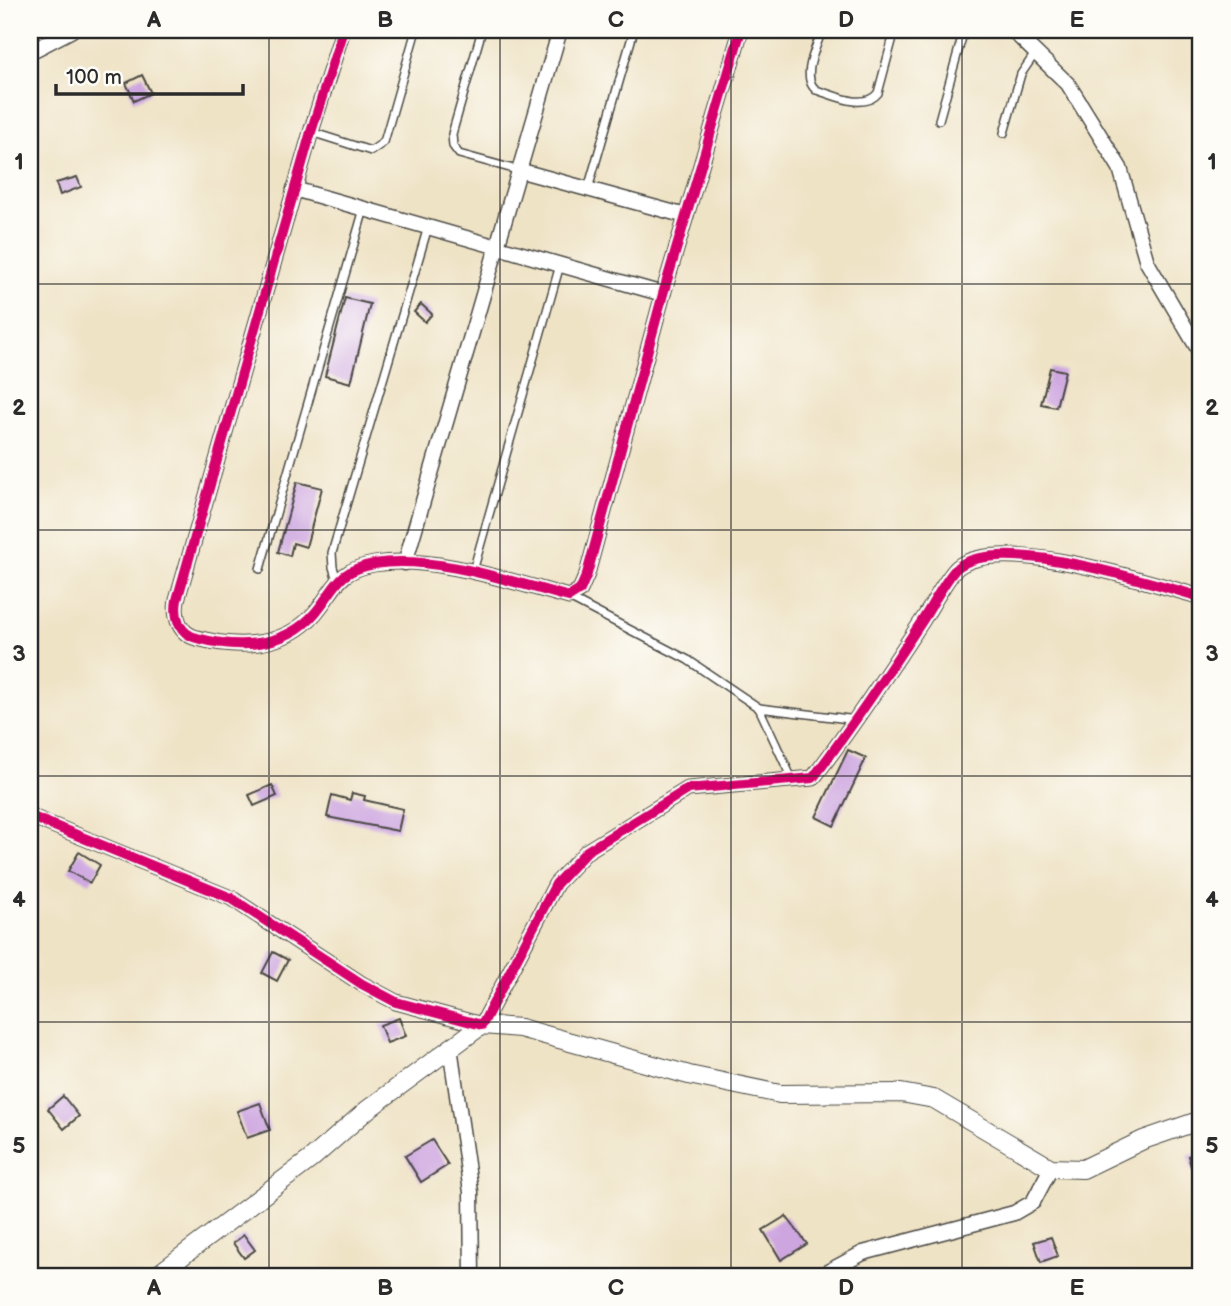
<svg xmlns="http://www.w3.org/2000/svg" width="1231" height="1306" viewBox="0 0 1231 1306" font-family="'Balsamiq Sans',sans-serif">
  <style>
    .building { fill: #cda6e0 }
    .lines { fill: none; stroke-linecap: round; stroke-linejoin: round }
    .service-casing { stroke: #484742; stroke-width: 10 }
    .minor-casing { stroke: #484742; stroke-width: 17 }
    .tertiary-casing { stroke: #484742; stroke-width: 20 }
    .service { stroke: #fff; stroke-width: 7 }
    .minor { stroke: #fff; stroke-width: 14 }
    .tertiary { stroke: #fff; stroke-width: 18 }
    .cycleway-casing { stroke: #fdfcf7; stroke-width: 15 }
    .cycleway { stroke: #d6006c; stroke-width: 10 }
    .grid { fill: none; stroke: #2b2b2b; stroke-width: 2; stroke-opacity: 0.55 }
    .neatline { fill: none; stroke: #2b2b2b; stroke-width: 2.5 }
    .grid-label { font-size: 23px; text-anchor: middle; font-weight: bold; fill: #2b2b2b }
  </style>
  <rect width="100%" height="100%" fill="#fdfcf7"/>
  <filter id="ink" filterUnits="userSpaceOnUse"><feTurbulence type="fractalNoise" baseFrequency=".0143" numOctaves="2"/><feDisplacementMap in="SourceGraphic" scale="14" xChannelSelector="R" yChannelSelector="G"/><feConvolveMatrix kernelMatrix="1 2 1 2 8 2 1 2 1" color-interpolation-filters="sRGB"/></filter>
  <filter id="wash" filterUnits="userSpaceOnUse"><feTurbulence type="fractalNoise" baseFrequency=".00686" numOctaves="4" result="noise"/><feDisplacementMap in="SourceGraphic" scale="28" xChannelSelector="R" yChannelSelector="G"/><feGaussianBlur stdDeviation="1.57" result="paint"/><feColorMatrix in="noise" values="0 0 0 0 0 0 0 0 0 0 0 0 0 0 0 0 0 1.4 0 .05"/><feComposite in="paint" operator="in"/></filter>
  <g filter="url(#wash)">
    <rect width="100%" height="100%" fill="#efe3c6"/>
    <g id="blocks">
      <g class="building">
        <path d="M142 75 151 93 134 101 126 83Z"/>
        <path d="M77 177 81 187 60 195 56 183Z"/>
        <path d="M345 298 370 304 351 383 325 376Z"/>
        <path d="M421 304 432 314 425 322 414 312Z"/>
        <path d="M1050 368 1065 371 1056 407 1041 404Z"/>
        <path d="M297 482 322 488 306 547 293 543 290 556 278 552Z"/>
        <path d="M848 750 866 758 834 826 816 817Z"/>
        <path d="M272 785 277 796 254 806 249 795Z"/>
        <path d="M352 793 365 796 364 800 403 809 398 831 327 817 332 795 350 800Z"/>
        <path d="M79 852 100 865 90 883 68 871Z"/>
        <path d="M273 952 288 960 277 981 262 973Z"/>
        <path d="M399 1018 406 1036 387 1043 380 1025Z"/>
        <path d="M63 1096 79 1116 64 1129 48 1109Z"/>
        <path d="M260 1103 270 1130 247 1138 237 1111Z"/>
        <path d="M432 1140 448 1165 421 1182 405 1156Z"/>
        <path d="M1201 1152V1170L1193 1173 1188 1156Z"/>
        <path d="M786 1216 807 1244 781 1260 763 1230Z"/>
        <path d="M244 1235 255 1250 244 1258 233 1243Z"/>
        <path d="M1051 1237 1058 1256 1041 1262 1034 1242Z"/>
      </g>
    </g>
  </g>
  <g filter="url(#ink)">
    <use href="#blocks" fill-opacity="0" stroke="#484742" stroke-width="2"/>
    <g class="lines">
      <g class="service-casing">
        <g id="service">
          <path d="M482 30 452 134 453 146 459 154 517 170"/>
          <path d="M822 30C817 46 800 77 816 90 834 95 864 111 878 93L895 30"/>
          <path d="M939 120 964 30"/>
          <path d="M311 132 371 151 384 142 416 30"/>
          <path d="M1004 133 1021 74 1036 52"/>
          <path d="M588 189 634 30"/>
          <path d="M260 569 364 209"/>
          <path d="M473 571 560 265"/>
          <path d="M337 580 333 567 332 553 428 227"/>
          <path d="M569 598 688 660 759 708"/>
          <path d="M792 779 759 708 857 720"/>
        </g>
      </g>
      <g class="minor-casing">
        <g id="minor">
          <path d="M343 30 311 132 177 600C174 616 179 634 197 638 238 649 285 648 315 613 337 587 336 571 374 564 432 554 513 582 569 597L580 590 587 574 663 294 741 30"/>
          <path d="M1012 30 1068 84 1120 168 1147 262 1201 354"/>
          <path d="M30 52 72 30"/>
          <path d="M518 170 686 216"/>
          <path d="M294 189 663 294"/>
          <path d="M405 563 560 30"/>
          <path d="M30 816 231 898 362 984 396 1002 482 1025 556 884 587 851 688 789 813 778C852 727 887 674 922 621 931 608 947 576 958 567 1002 534 1150 583 1201 597"/>
          <path d="M450 1047 471 1192 472 1276"/>
          <path d="M820 1276 863 1253 1014 1213 1033 1202 1051 1168"/>
        </g>
      </g>
      <g class="tertiary-casing">
        <path id="tertiary" d="M156 1276 311 1159 367 1110 482 1025 520 1028 689 1075 780 1094 901 1093 934 1099 1051 1168 1083 1169 1143 1140 1201 1120"/>
      </g>
      <use href="#service" class="service"/>
      <use href="#minor" class="minor"/>
      <use href="#tertiary" class="tertiary"/>
      <g class="cycleway-casing">
        <g id="cycleway">
          <path d="M343 30 311 132 177 600C174 616 179 634 197 638 238 649 285 648 315 613 337 587 336 571 374 564 432 554 513 582 569 597L580 590 587 574 663 294 741 30"/>
          <path d="M30 816 231 898 362 984 396 1002 482 1025 556 884 587 851 688 789 813 778C852 727 887 674 922 621 931 608 947 576 958 567 1002 534 1150 583 1201 597"/>
        </g>
      </g>
      <use href="#cycleway" class="cycleway"/>
    </g>
  </g>
  <path class="grid" d="M269 30V1276M500 30V1276M731 30V1276M962 30V1276M30 284H1201M30 530H1201M30 776H1201M30 1022H1201"/>
  <rect width="1231" height="1306" fill="none" stroke="#fdfcf7" stroke-width="77"/>
  <path d="M56 84v10h187v-10" fill="none" stroke="#2b2b2b" stroke-width="3.5"/>
  <text x="66" y="84" font-size="21" fill="#2b2b2b" stroke="#fdfcf7" stroke-width="5" paint-order="stroke">100 m</text>
  <rect x="38" y="38" width="1154" height="1230" class="neatline"/>
  <g class="grid-label">
    <text x="154" y="27">A</text>
    <text x="385" y="27">B</text>
    <text x="616" y="27">C</text>
    <text x="846" y="27">D</text>
    <text x="1077" y="27">E</text>
    <text x="19" y="169">1</text>
    <text x="1212" y="169">1</text>
    <text x="19" y="415">2</text>
    <text x="1212" y="415">2</text>
    <text x="19" y="661">3</text>
    <text x="1212" y="661">3</text>
    <text x="19" y="907">4</text>
    <text x="1212" y="907">4</text>
    <text x="19" y="1153">5</text>
    <text x="1212" y="1153">5</text>
    <text x="154" y="1295">A</text>
    <text x="385" y="1295">B</text>
    <text x="616" y="1295">C</text>
    <text x="846" y="1295">D</text>
    <text x="1077" y="1295">E</text>
  </g>
</svg>
